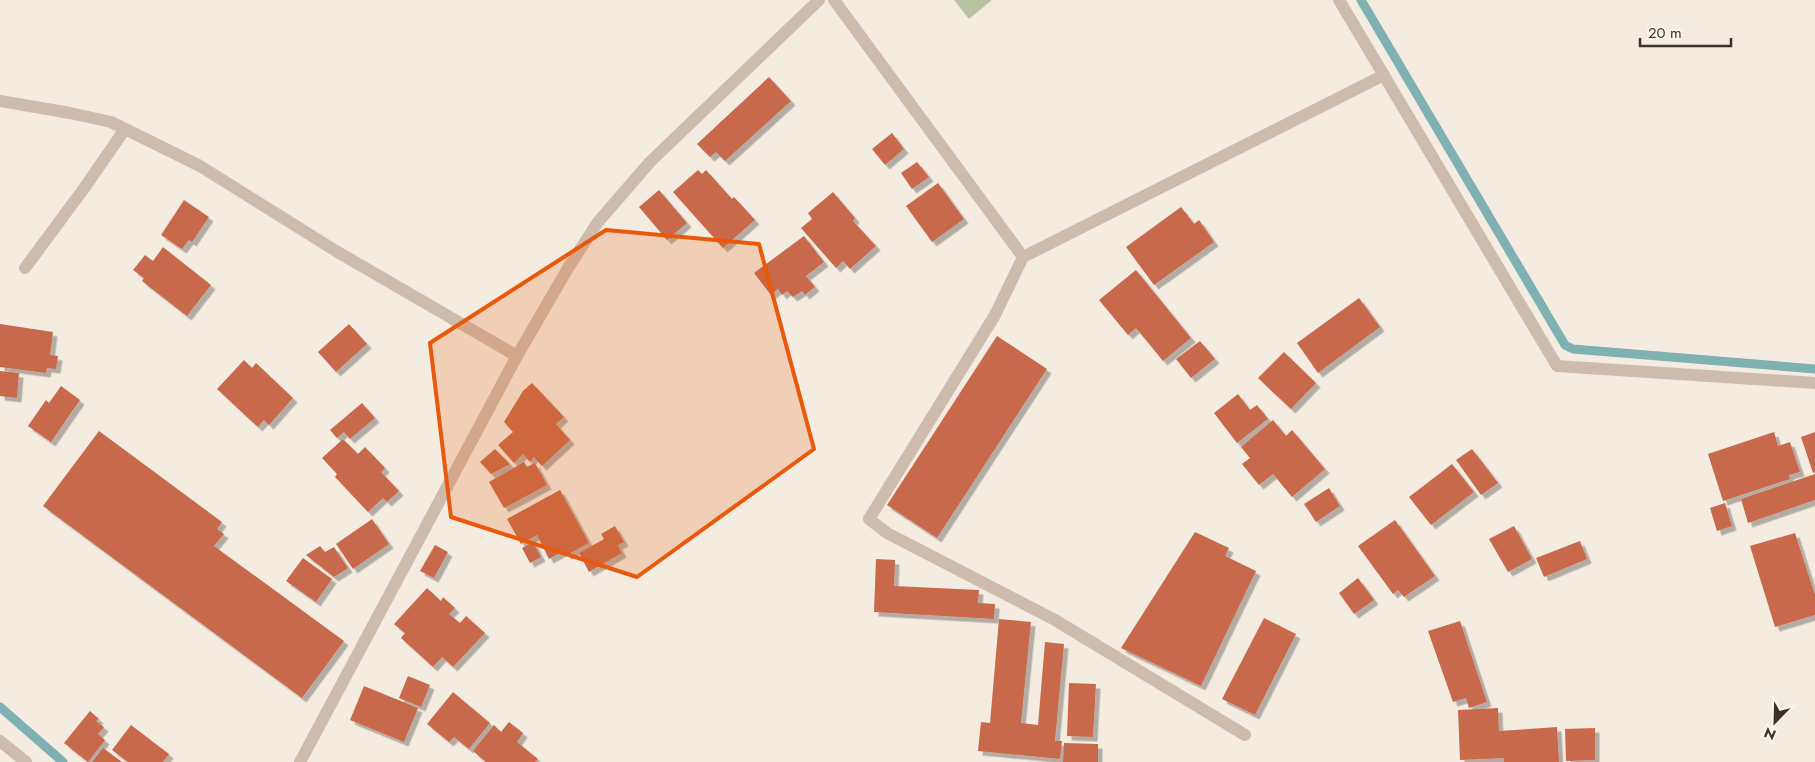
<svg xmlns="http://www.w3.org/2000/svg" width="1815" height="762" viewBox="0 0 1815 762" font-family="Jost,sans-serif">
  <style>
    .green { fill: #b8c4a0 }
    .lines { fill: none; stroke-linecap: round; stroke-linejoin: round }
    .stream { stroke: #7fb0b2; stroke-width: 9 }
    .building { fill: #c8694b; filter: url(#shadow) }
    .service { stroke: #cdbbac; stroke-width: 12 }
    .minor { stroke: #cdbbac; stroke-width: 12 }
    .marked { fill: #e8590c; fill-opacity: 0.2; stroke: #e8590c; stroke-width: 4; stroke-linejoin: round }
  </style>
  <defs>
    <filter id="shadow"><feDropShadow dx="4.5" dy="4.5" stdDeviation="0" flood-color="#0004"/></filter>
  </defs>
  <rect width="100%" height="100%" fill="#f4ebe1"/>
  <path class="green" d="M954 0H992L969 19Z"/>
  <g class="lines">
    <g class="stream">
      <path d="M1361 0 1565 345 1573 349 1815 369"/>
      <path d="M0 707 63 762"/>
    </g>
  </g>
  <g class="building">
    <path d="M769 77 791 101 725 161 716 152 710 157 697 144Z"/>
    <path d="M892 133 904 149 885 165 872 149Z"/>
    <path d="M917 162 929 177 912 189 901 173Z"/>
    <path d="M698 170 702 174 706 170 732 199 734 197 755 220 723 248 673 192Z"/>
    <path d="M938 183 964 219 932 242 906 206Z"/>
    <path d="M659 190 687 223 667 240 639 207Z"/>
    <path d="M833 192 855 218 853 221 876 246 850 269 843 261 836 268 801 228 812 219 808 213Z"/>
    <path d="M184 200 209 217 192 242 189 240 182 249 161 235Z"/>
    <path d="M1181 207 1194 224 1199 220 1214 242 1154 285 1126 247Z"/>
    <path d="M804 236 824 262 806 276 815 287 805 295 802 291 793 297 787 291 782 295 778 289 771 295 754 273Z"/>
    <path d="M163 247 211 285 187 316 142 281 144 278 133 270 145 255 153 261Z"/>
    <path d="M1136 270 1191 338 1163 361 1136 328 1128 335 1099 300Z"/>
    <path d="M1359 298 1380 327 1318 373 1297 343Z"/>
    <path d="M0 324 53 332 50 355 58 356 56 369 47 368 46 373 0 367Z"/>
    <path d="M349 324 367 344 336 372 318 352Z"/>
    <path d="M997 336 1047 369 937 538 887 505Z"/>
    <path d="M1200 341 1215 359 1191 378 1176 359Z"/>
    <path d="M1284 352 1316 383 1291 409 1258 378Z"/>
    <path d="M244 360 252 368 256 363 293 398 269 425 264 420 258 427 217 389Z"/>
    <path d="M0 371 19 373 17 398 0 396Z"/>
    <path d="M532 383 564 417 556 424 570 440 542 466 534 457 530 462 523 454 514 463 498 445 513 432 504 422 523 391Z"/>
    <path d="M61 386 80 400 51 442 28 426 46 400 49 403Z"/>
    <path d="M1238 394 1250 410 1257 405 1268 419 1237 443 1214 413Z"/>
    <path d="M362 403 375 418 350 439 344 432 337 438 330 430Z"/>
    <path d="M1273 420 1286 436 1292 430 1325 469 1292 497 1273 474 1259 485 1242 464 1250 458 1241 447Z"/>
    <path d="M99 431 222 522 217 529 224 534 214 546 344 641 302 698 43 506Z"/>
    <path d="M1774 432 1778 446 1790 442 1800 472 1789 475 1790 479 1723 501 1708 454Z"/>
    <path d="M1815 432V472L1813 473 1801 437Z"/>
    <path d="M343 439 358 454 365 447 385 468 381 472 399 491 387 502 383 498 368 512 335 477 337 474 322 458Z"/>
    <path d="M495 449 510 464 491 474 480 462Z"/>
    <path d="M1472 449 1498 483 1481 495 1456 460Z"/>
    <path d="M524 462 527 467 535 463 547 485 504 508 489 482Z"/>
    <path d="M1452 464 1474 492 1431 525 1409 497Z"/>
    <path d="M1815 474V500L1748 523 1741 499Z"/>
    <path d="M1329 488 1340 506 1316 522 1304 504Z"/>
    <path d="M560 490 589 543 567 555 564 551 549 559 537 535 521 544 507 519Z"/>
    <path d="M1725 503 1732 526 1717 531 1710 508Z"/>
    <path d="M372 519 389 544 353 569 336 544Z"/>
    <path d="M1395 520 1435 576 1404 597 1398 590 1393 594 1358 546Z"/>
    <path d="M615 526 624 542 618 545 622 553 589 572 579 553 604 539 601 534Z"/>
    <path d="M1514 526 1532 559 1508 572 1489 539Z"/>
    <path d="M1195 532 1229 548 1225 556 1256 571 1201 686 1121 648Z"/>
    <path d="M1795 533 1815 595V615L1775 627 1750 546Z"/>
    <path d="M1580 541 1587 559 1544 577 1536 558Z"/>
    <path d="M533 542 541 557 530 563 522 548Z"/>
    <path d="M435 545 448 552 434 578 420 571Z"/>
    <path d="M320 546 325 552 334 547 348 568 334 577 306 555Z"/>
    <path d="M303 558 332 579 316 602 286 581Z"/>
    <path d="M876 559 895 560 894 586 979 590 978 603 995 604 994 619 874 612Z"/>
    <path d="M1358 578 1374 600 1354 614 1339 593Z"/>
    <path d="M427 588 441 601 443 597 455 608 449 614 460 623 466 616 485 633 453 667 442 657 433 667 401 638 405 633 394 624Z"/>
    <path d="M1264 618 1296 634 1255 715 1222 699Z"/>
    <path d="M999 619 1031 622 1021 723 1038 725 1045 642 1064 644 1055 741H1062L1060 759 978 751 981 722 990 723Z"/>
    <path d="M1460 621 1487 702 1469 708 1466 698 1453 702 1428 631Z"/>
    <path d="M408 676 430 685 421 707 399 698Z"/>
    <path d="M1069 683 1096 684 1093 737 1067 736Z"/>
    <path d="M364 686 418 708 404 742 350 720Z"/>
    <path d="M453 692 490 723 469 749 454 737 449 742 427 724Z"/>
    <path d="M1498 708 1499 731 1557 727 1559 762H1504V758L1460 760 1458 710Z"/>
    <path d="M90 711 99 719 96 721 104 727 98 734 105 740 88 762 64 743Z"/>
    <path d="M509 722 523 733 517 742 538 759 535 762H486L473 751 494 725 501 732Z"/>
    <path d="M131 725 169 754 163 762H128L112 750Z"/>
    <path d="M1595 728V760L1566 761 1565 729Z"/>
    <path d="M1064 743 1098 744V762H1063Z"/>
    <path d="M103 748 122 762H92Z"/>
  </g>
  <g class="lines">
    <g class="service">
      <path d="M25 268 85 187 125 129"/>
      <path d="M1245 735 1055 620 887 533 869 519 995 315 1023 257 1384 75"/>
    </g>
    <g class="minor">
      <path d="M834 0 1023 257"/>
      <path d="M1339 0 1557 366 1815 383"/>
      <path d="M0 101 70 113 111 122 200 166 336 251 517 356"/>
      <path d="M0 741 26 762"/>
      <path d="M300 762 517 356 568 268 598 222 650 162 819 0"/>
    </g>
  </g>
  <path class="marked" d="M606 230 759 244 814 449 637 577 451 517 430 343Z"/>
  <g transform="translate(1775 722) rotate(203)" stroke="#fbf5ee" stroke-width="4" paint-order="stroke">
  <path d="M0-4L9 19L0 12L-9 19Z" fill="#3b302b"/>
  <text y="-8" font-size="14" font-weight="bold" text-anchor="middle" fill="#3b302b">N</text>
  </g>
  <path d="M1640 38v8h91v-8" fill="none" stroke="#3b302b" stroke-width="2.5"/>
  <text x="1648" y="38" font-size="15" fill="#3b302b" stroke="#fbf5ee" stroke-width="4" paint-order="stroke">20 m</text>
</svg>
